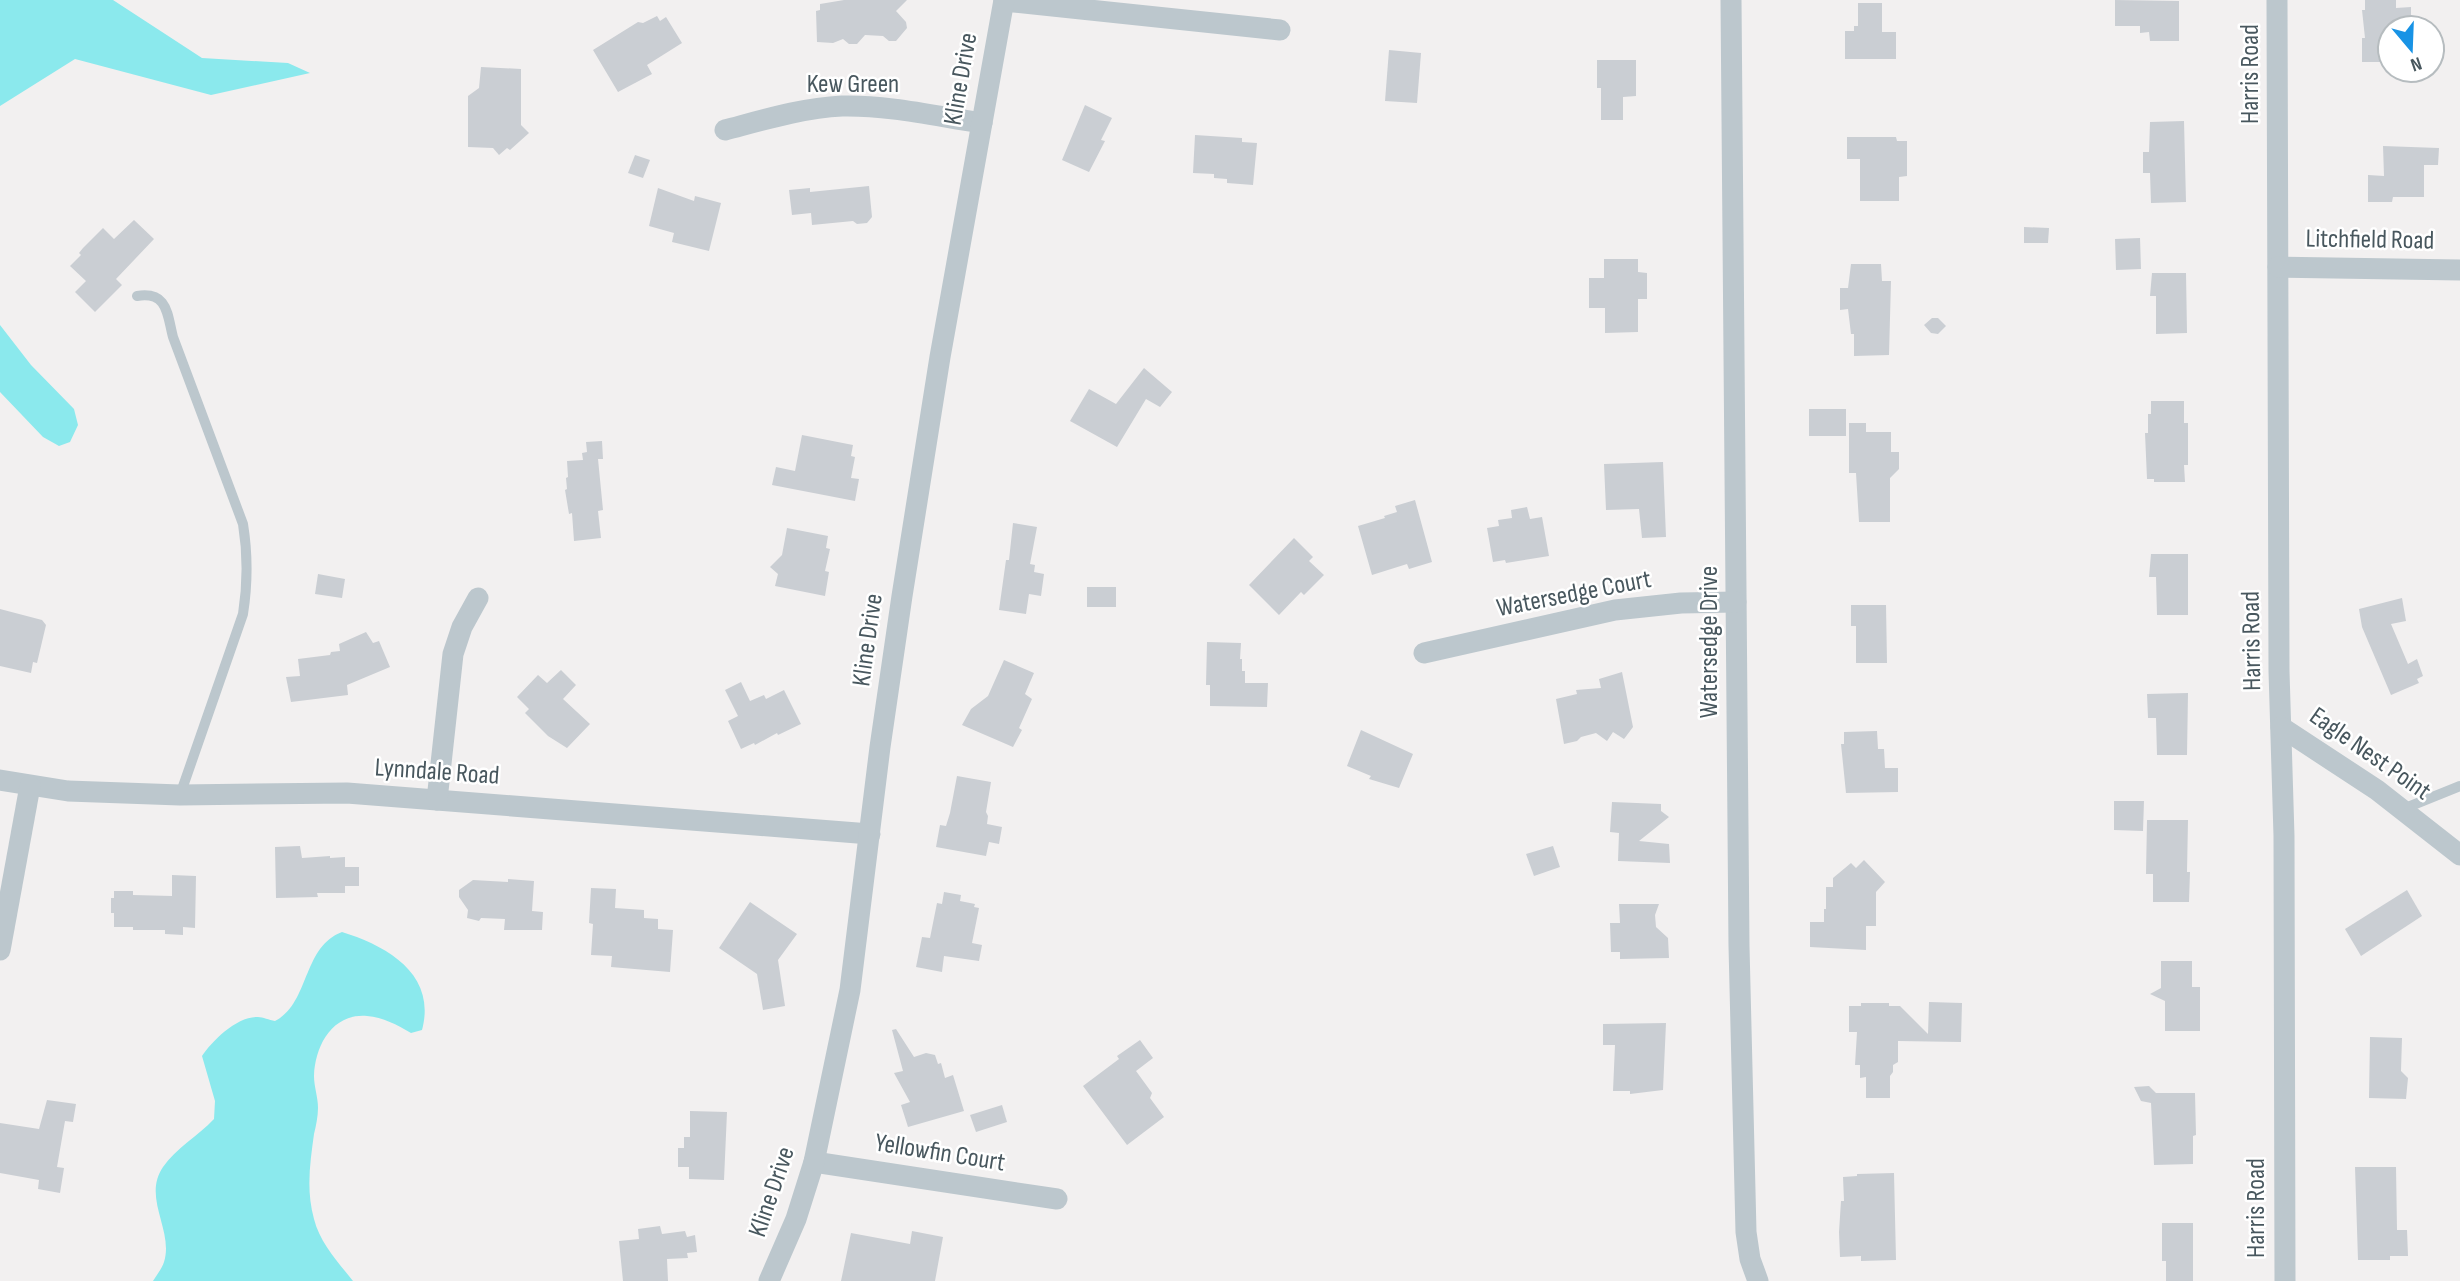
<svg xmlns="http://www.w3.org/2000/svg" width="2460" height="1281" viewBox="0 0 2460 1281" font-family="'Sofia Sans Condensed',sans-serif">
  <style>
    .water { fill: #8be9ed }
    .building { fill: #caced3 }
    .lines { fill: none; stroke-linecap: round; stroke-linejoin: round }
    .lane { stroke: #bcc7cd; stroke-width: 10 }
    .street { stroke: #bcc7cd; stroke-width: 21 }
    .labels { text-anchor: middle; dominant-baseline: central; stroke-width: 5; stroke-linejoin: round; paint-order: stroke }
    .street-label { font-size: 26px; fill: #48575e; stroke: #fff }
  </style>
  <rect width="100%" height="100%" fill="#f2f0f0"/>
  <g class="water">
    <path d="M0 0H113L202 58 288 63 310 73 211 95 75 59 0 106Z"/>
    <path d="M0 325 31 365 74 409 78 425 70 442 59 446 43 437 0 392Z"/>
    <path d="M342 932C387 946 437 974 422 1030L411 1033C397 1025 383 1017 367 1016 332 1013 315 1046 314 1076 314 1087 318 1097 318 1108 318 1116 316 1126 314 1134 310 1163 306 1190 314 1219 320 1243 338 1262 353 1281H153C157 1275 162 1268 164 1262 174 1230 142 1198 163 1167 176 1148 198 1136 214 1119L215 1101 202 1056C212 1041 237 1016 258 1017 263 1017 269 1020 275 1021 310 1003 302 947 342 932Z"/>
  </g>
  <g class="building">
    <path d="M844 0H907L896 11 906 22 907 28 896 41H889L883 36 865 35 857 44H849L843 39 833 43 817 42 816 11 820 10V4Z"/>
    <path d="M2115 0 2179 1V41H2150L2149 32 2140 33V26H2115Z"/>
    <path d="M2365 0H2396V8L2411 7V25H2406V28H2390V62H2362V38H2365L2362 10H2365Z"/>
    <path d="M1858 3H1882V32H1896V59H1845V31H1854V26H1858Z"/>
    <path d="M657 16 660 21 666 17 682 43 647 65 652 74 618 92 593 50 638 22 643 23Z"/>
    <path d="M1389 50 1421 53 1417 103 1385 101Z"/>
    <path d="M1597 60H1636V96L1623 97V120H1601V88H1597Z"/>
    <path d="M481 67 521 69V125L529 133 510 150 507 148 499 155 493 148 468 147V96L479 88Z"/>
    <path d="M1085 105 1112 118 1101 140 1105 141 1089 172 1062 160Z"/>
    <path d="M2184 121 2186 202 2151 203 2150 173H2143V152H2149L2150 122Z"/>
    <path d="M1195 135 1242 138V142L1257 143 1253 185 1227 183V179L1214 178V174L1193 173Z"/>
    <path d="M1847 137H1896L1897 141H1907V176L1899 177V201H1860V159H1847Z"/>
    <path d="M2383 146 2439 148 2438 165H2424V197H2393L2392 202H2368V175L2384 176Z"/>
    <path d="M635 155 650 160 643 178 628 173Z"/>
    <path d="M869 186 872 217 867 223 857 224 853 221 812 225 811 213 792 215 789 190 810 188V192Z"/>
    <path d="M658 188 694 201 695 196 721 203 709 251 672 242 674 233 649 226Z"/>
    <path d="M134 220 154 239 116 279 122 285 95 312 75 292 86 281 70 266 81 255 79 253 83 248 103 228 114 239Z"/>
    <path d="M2024 227 2049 228 2048 243H2024Z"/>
    <path d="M2140 238 2141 269 2116 270 2115 239Z"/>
    <path d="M1604 259H1638V272L1647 273V299H1638V332L1605 333V308H1589V278H1604Z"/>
    <path d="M1851 264H1881L1882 281H1891L1889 355 1854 356V334H1851L1848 309 1840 310V288H1848Z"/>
    <path d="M2152 273H2186L2187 333 2156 334V296H2150Z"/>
    <path d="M1932 318H1938L1946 326 1938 334 1931 333 1924 325Z"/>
    <path d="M1144 368 1172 392 1160 407 1146 399 1117 447 1070 421 1089 389 1116 404Z"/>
    <path d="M2151 401H2184V423H2188V465H2184L2185 482H2154V479H2147L2145 433H2148V414H2151Z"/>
    <rect x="1809" y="409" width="37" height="27"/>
    <path d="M1849 423H1866V432H1891V452H1899V469L1890 478V522H1859L1856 473H1849Z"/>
    <path d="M802 435 853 445 851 456 855 457 851 478 859 479 855 501 772 485 776 467 795 471Z"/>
    <path d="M602 441 603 459H598L603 510 598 511 601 538 574 541 572 513 569 514 565 490 567 489 566 478 568 477 567 461 583 460 582 453 587 452 586 442Z"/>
    <path d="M1663 462 1666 537 1642 538 1639 509 1606 510 1604 464Z"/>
    <path d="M1415 500 1432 562 1409 569 1407 564 1372 575 1358 526 1385 518 1384 516 1397 512 1395 506Z"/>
    <path d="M1527 507 1530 519 1542 517 1549 556 1506 563 1505 560 1493 562 1487 528 1499 526 1498 520 1512 518 1511 510Z"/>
    <path d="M1013 523 1037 527 1030 564 1035 565 1034 572 1044 574 1041 596 1029 594 1026 614 999 610 1006 560H1009Z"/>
    <path d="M787 528 828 536 826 548 830 549 825 571 829 572 825 596 775 586 778 574 770 567 782 555Z"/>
    <path d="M1294 538 1313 557 1309 561 1324 575 1304 595 1301 592 1279 615 1249 585Z"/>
    <path d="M2151 554H2188V615H2157L2156 577H2149Z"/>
    <path d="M318 574 345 579 342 598 315 594Z"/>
    <rect x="1087" y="587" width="29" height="20"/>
    <path d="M2402 598 2406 621 2391 624 2408 664 2417 659 2423 676 2417 679 2419 683 2391 695 2362 627 2359 609Z"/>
    <path d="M1851 605H1886L1887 663H1856V626H1851Z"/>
    <path d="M0 609 42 620 46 625 37 663 33 662 31 673 0 666Z"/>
    <path d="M366 632 373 643 379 641 390 667 347 685 348 695 291 702 286 677 300 676 298 659 330 655 331 652 340 651 339 644Z"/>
    <path d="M1207 642 1241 643 1240 659H1242V671H1245V683H1268L1267 707 1210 706V685H1206Z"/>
    <path d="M1004 660 1034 673 1025 694 1032 699 1019 728 1022 730 1013 747 962 725 971 709 988 696Z"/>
    <path d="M561 670 576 685 563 699 590 724 567 748 548 736 525 713 529 709 517 697 538 675 547 683Z"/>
    <path d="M1622 672 1633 727 1624 739 1613 732 1607 741 1596 733 1581 737 1577 741 1564 744 1556 699 1577 694 1576 690 1601 688 1599 679Z"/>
    <path d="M741 682 750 701 764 695 766 699 784 690 801 724 778 735 777 733 755 745 754 743 741 749 728 721 738 716 725 690Z"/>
    <path d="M2188 693 2187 755H2157L2156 718H2148L2147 694Z"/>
    <path d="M1361 730 1413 754 1399 788 1369 779 1371 776 1347 766Z"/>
    <path d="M1877 731 1878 749H1884L1885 768H1898V792L1846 793 1841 744H1844V732Z"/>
    <path d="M957 776 991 782 986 812 988 816 987 824 1002 827 999 844 989 842 986 856 936 847 940 825 946 826 950 813Z"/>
    <path d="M2114 801H2144L2143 831 2114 830Z"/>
    <path d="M1612 802 1661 804V811L1669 817 1639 841 1669 844 1670 863 1618 861 1619 833 1610 832Z"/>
    <path d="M2147 820H2188L2187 872H2190L2189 902H2153V874H2146Z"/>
    <path d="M300 846 302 858 330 856V858L345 857V867H359V886H345V893H317L318 897 276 898 275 847Z"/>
    <path d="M1553 846 1560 867 1534 876 1526 854Z"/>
    <path d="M1864 860 1885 882 1876 892V926H1866V950L1810 947V922H1824V909H1826V887H1833V878L1851 863 1856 868Z"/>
    <path d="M172 875 196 876 195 928 183 927V935L165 934V930H133V927H114V913H111V898H114V891H133V895L172 896Z"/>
    <path d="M508 879 534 881 532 911 543 912 542 930H504L505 919 481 918 479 921 467 918 468 910 459 897V890L473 880 508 882Z"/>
    <path d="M591 888 616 889 615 908 644 910V918L658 919V929L673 930 670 972 611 967 612 956 591 955 593 924 589 923Z"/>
    <path d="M2407 890 2422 916 2361 956 2345 929Z"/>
    <path d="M944 892 961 895 960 901 975 904 974 907 979 908 972 943 982 945 979 961 944 956 942 972 916 967 922 937 930 938 937 903 942 904Z"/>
    <path d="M750 902 797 934 778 960 785 1006 763 1010 757 974 719 948Z"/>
    <path d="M1619 904H1659L1655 915 1656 927 1668 938 1669 958 1620 959V952H1611L1610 923H1620Z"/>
    <path d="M2161 961H2192V987H2200V1031H2165V1001L2150 994 2161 988Z"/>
    <path d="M1929 1002 1962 1003 1961 1042 1898 1041V1062L1893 1065V1072L1890 1076V1098H1866V1077L1860 1078V1065H1855L1857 1032H1849V1006H1861V1003H1889V1006H1900L1928 1034Z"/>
    <path d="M1666 1023 1663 1090 1630 1094V1091H1613L1615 1045H1603V1024Z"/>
    <path d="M896 1029 914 1057 926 1053 935 1055 938 1064 941 1063 945 1078 953 1075 964 1111 908 1127 901 1105 910 1102 894 1073 903 1071 892 1030Z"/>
    <path d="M2370 1037 2402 1038 2401 1071 2408 1078 2406 1099 2369 1098Z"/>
    <path d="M1140 1040 1153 1058 1136 1071 1152 1093 1150 1098 1164 1117 1127 1145 1083 1086 1119 1059 1117 1056Z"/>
    <path d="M2149 1086 2156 1093H2195L2196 1135 2193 1136V1164L2154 1165 2151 1103 2141 1101 2134 1087Z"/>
    <path d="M47 1100 76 1104 73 1122 65 1121 57 1167 64 1168 60 1193 38 1189 39 1180 0 1173V1123L39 1129Z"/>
    <path d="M1002 1105 1007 1122 976 1132 970 1115Z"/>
    <path d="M690 1111 727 1112 724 1180 689 1179V1167H678V1148H684V1137H690Z"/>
    <path d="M2355 1167H2396L2397 1230H2407L2408 1256H2390V1260H2358Z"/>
    <path d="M1894 1173 1896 1260 1861 1261V1256L1840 1257 1839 1232 1841 1201H1844L1843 1177 1857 1176V1174Z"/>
    <path d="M2162 1223H2193V1281H2166V1261H2162Z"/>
    <path d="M660 1226 662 1234 685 1231 687 1237 695 1235 697 1252 687 1253 688 1258 667 1259 668 1281H623L619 1241 639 1239 638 1229Z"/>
    <path d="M912 1231 943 1237 935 1281H841L851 1233 910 1244Z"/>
  </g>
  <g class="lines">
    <g class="lane">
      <path d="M137 296C168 291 167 314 173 337L243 524C248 555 248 582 243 614L180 795"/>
      <path d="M2403 809 2460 786"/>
    </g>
    <g class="street">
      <path d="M1731 0 1739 946 1746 1232 1750 1259 1758 1281"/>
      <path d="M2277 0 2279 671 2284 836 2285 1281"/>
      <path d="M1004 1 1280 30"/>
      <path d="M725 130C763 120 802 108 842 106 889 105 935 116 982 123"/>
      <path d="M2278 267 2460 270"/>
      <path d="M1424 653 1615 610 1681 603 1736 602"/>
      <path d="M2281 727 2377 790 2460 855"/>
      <path d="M0 780 68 791 180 795 347 793 870 834"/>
      <path d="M437 800 453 654 462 627 478 598"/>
      <path d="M0 950 30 786"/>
      <path d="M814 1162 1057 1199"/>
      <path d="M769 1281 796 1219 814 1162 850 990 880 747 902 596 940 357 1004 0"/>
    </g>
  </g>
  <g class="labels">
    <g class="street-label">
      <text transform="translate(2250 74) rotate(-90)">Harris Road</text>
      <text transform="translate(961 79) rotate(-80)">Kline Drive</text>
      <text x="853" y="84">Kew Green</text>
      <text transform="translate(2370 240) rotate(1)">Litchfield Road</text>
      <text transform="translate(1574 594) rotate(-11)">Watersedge Court</text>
      <text transform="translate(868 640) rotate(-82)">Kline Drive</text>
      <text transform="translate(2252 641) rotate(-91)">Harris Road</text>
      <text transform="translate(1709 642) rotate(-90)">Watersedge Drive</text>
      <text transform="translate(2370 754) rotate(35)">Eagle Nest Point</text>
      <text transform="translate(437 772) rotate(4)">Lynndale Road</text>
      <text transform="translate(940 1153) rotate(9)">Yellowfin Court</text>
      <text transform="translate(772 1192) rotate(-71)">Kline Drive</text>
      <text transform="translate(2256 1208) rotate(-90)">Harris Road</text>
    </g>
  </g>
  <g transform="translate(2411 49) rotate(161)"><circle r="33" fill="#ffffff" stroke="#b6bcbf" stroke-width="2"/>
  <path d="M0-5L12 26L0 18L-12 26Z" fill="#1893e5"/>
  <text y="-10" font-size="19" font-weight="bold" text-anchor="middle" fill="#48575e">N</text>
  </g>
</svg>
